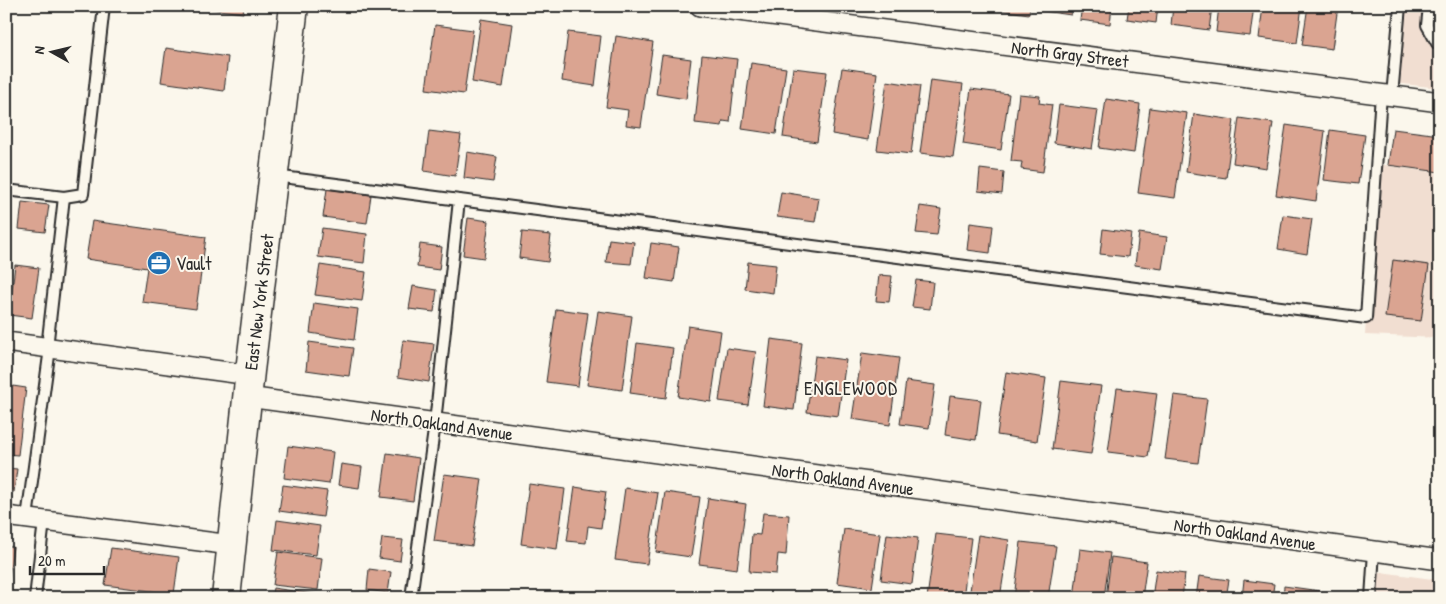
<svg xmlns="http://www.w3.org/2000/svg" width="1446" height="604" viewBox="0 0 1446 604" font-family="'Patrick Hand',sans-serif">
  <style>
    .built { fill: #f1ded1 }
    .building { fill: #daa491; stroke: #2b2b2b }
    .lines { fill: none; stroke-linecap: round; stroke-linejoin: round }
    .service-casing { stroke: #2b2b2b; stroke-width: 14 }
    .minor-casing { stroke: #2b2b2b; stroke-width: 22 }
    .secondary-casing { stroke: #2b2b2b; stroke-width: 31 }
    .service { stroke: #fbf7ec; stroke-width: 10 }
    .minor { stroke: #fbf7ec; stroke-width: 19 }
    .secondary { stroke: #fbf7ec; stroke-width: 28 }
    .labels { text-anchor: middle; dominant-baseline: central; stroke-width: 4; stroke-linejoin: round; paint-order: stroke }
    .street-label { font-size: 18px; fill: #2b2b2b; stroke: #fbf7ec }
    .poi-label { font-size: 18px; fill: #2b2b2b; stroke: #fbf7ec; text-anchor: start }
    .neighbourhood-label { font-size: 19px; letter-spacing: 1px; fill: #2b2b2b; stroke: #fbf7ec }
  </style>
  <rect width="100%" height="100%" fill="#fbf7ec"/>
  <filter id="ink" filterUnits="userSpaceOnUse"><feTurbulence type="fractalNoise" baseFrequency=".02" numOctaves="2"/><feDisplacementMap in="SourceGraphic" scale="10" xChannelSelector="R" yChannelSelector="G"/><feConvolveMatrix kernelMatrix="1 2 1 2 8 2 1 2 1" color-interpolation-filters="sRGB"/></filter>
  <g filter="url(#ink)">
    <g class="built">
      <path d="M1400 6H1440V88L1394 83Z"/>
      <path d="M1377 164 1440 173V338L1365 335Z"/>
      <path d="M1373 571 1440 580V598H1371Z"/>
    </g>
    <g class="building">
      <path d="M187 6H244L243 13Z"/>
      <path d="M992 6H1030L1029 14 992 9Z"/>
      <path d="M1037 6H1072L1071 15 1036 10Z"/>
      <path d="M1082 6H1112L1110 24 1080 20Z"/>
      <path d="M1129 6H1158L1156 23 1127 19Z"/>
      <path d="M1173 6H1212L1209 30 1171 25Z"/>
      <path d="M1219 6H1254L1250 36 1216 32Z"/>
      <path d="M1263 6H1302L1297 43 1259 38Z"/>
      <path d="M1308 6H1338L1332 49 1302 45Z"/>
      <path d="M481 19 512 24 503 87 472 82Z"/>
      <path d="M435 25 473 30 464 94 426 89Z"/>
      <path d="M568 32 601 36 595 86 562 81Z"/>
      <path d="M616 36 653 42 641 127 626 125 628 110 606 107Z"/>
      <path d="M166 48 228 57 224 91 161 82Z"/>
      <path d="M662 55 691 59 686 99 656 94Z"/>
      <path d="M702 55 737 59 730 122 723 121 722 126 695 123Z"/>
      <path d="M751 63 786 68 776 134 742 129Z"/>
      <path d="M793 68 827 72 817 142 783 137Z"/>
      <path d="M842 68 877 73 868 140 832 134Z"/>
      <path d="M930 80 963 84 953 157 920 153Z"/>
      <path d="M887 81 920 86 911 154 877 150Z"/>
      <path d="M971 89 1009 94 1001 150 963 144Z"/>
      <path d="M1019 94 1040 96 1039 103 1052 105 1043 172 1021 169 1022 162 1011 161Z"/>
      <path d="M1106 99 1140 104 1134 153 1099 148Z"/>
      <path d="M1059 105 1098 110 1092 149 1054 143Z"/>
      <path d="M1150 108 1187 113 1175 198 1138 193Z"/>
      <path d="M1194 114 1234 120 1226 178 1186 172Z"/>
      <path d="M1239 118 1273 123 1266 168 1233 163Z"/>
      <path d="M1286 125 1325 131 1316 201 1276 195Z"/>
      <path d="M1393 129 1440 135V172L1388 165Z"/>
      <path d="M1330 130 1365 135 1358 184 1324 180Z"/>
      <path d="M429 131 461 135 455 176 424 171Z"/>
      <path d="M467 152 497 157 493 182 464 178Z"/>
      <path d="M980 169 1004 172 1002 194 978 191Z"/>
      <path d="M327 189 371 195 367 223 323 217Z"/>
      <path d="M781 192 819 198 815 222 777 217Z"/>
      <path d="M22 202 49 205 45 232 19 229Z"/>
      <path d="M920 206 941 209 937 235 916 233Z"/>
      <path d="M1283 215 1312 219 1307 254 1278 249Z"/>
      <path d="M468 218 489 221 484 258 463 255Z"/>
      <path d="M92 221 206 237 196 309 142 302 147 268 86 259Z"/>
      <path d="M970 223 993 226 990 253 967 250Z"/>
      <path d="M322 228 367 234 364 263 318 257Z"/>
      <path d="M1103 229 1131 233 1128 257 1100 254Z"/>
      <path d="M522 232 551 235 548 262 519 258Z"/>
      <path d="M1139 233 1167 237 1162 269 1135 265Z"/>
      <path d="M609 239 634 242 631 264 606 262Z"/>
      <path d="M651 243 679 247 674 282 646 278Z"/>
      <path d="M420 244 442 247 439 270 417 267Z"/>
      <path d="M1393 260 1429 265 1421 321 1385 317Z"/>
      <path d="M748 262 776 265 773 293 745 289Z"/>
      <path d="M15 265 39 268 32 318 9 315Z"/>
      <path d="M320 265 366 272 362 301 315 295Z"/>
      <path d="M879 275 892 276 889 302 876 301Z"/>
      <path d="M916 280 933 282 930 309 912 307Z"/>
      <path d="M413 286 437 290 434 312 409 309Z"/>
      <path d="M314 303 358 309 354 340 310 333Z"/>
      <path d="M556 309 588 313 578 386 546 382Z"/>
      <path d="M598 311 632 316 622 390 587 385Z"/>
      <path d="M688 326 721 331 711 402 678 397Z"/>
      <path d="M771 339 802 343 794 410 763 406Z"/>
      <path d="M403 340 434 344 429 382 398 377Z"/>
      <path d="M309 342 353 348 349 376 306 370Z"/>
      <path d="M637 343 673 348 666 398 630 393Z"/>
      <path d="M727 348 756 352 748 405 719 401Z"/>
      <path d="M862 353 899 358 890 425 852 419Z"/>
      <path d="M815 356 846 360 838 416 807 412Z"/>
      <path d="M1006 372 1046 378 1037 441 997 435Z"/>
      <path d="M906 381 935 385 929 428 900 424Z"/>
      <path d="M1061 381 1101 386 1091 454 1052 449Z"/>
      <path d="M6 385 26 388 18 455 6 454Z"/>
      <path d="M1117 388 1157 393 1148 457 1108 452Z"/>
      <path d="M1174 395 1207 399 1198 463 1165 459Z"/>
      <path d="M950 396 981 400 976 440 945 435Z"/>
      <path d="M288 446 333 452 329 484 284 478Z"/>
      <path d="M387 453 419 458 413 501 381 497Z"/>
      <path d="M341 464 362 467 359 488 338 485Z"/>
      <path d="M6 468 17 469 14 492 6 491Z"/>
      <path d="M444 474 482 479 472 546 434 541Z"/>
      <path d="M529 484 565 489 557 549 521 544Z"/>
      <path d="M283 485 327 491 323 517 279 511Z"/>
      <path d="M575 487 606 492 601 528 588 526 586 543 567 541Z"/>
      <path d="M625 488 658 493 647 564 615 560Z"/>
      <path d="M665 492 700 497 691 557 656 552Z"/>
      <path d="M708 498 746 504 737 569 699 564Z"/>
      <path d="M763 513 789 515 786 555 778 554 776 574 749 572 752 534 760 535Z"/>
      <path d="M277 520 320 526 316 555 273 550Z"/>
      <path d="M844 529 880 534 872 588 837 583Z"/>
      <path d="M887 534 918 538 912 584 881 580Z"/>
      <path d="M936 534 971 538 963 598H927Z"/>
      <path d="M978 535 1009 540 1000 598H969Z"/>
      <path d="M382 538 403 540 400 561 379 558Z"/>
      <path d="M1021 542 1056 546 1048 598H1014Z"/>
      <path d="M6 546 13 547 7 590H6Z"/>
      <path d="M111 548 179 557 174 594 105 585Z"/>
      <path d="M1080 549 1110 553 1104 598H1074Z"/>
      <path d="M278 552 322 558 318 590 273 585Z"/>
      <path d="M1111 557 1147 562 1142 598H1106Z"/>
      <path d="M369 569 391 572 388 593 367 590Z"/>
      <path d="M1156 570 1185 574 1182 598H1152Z"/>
      <path d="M1199 576 1229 580 1226 598H1196Z"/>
      <path d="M1244 580 1274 584 1272 598H1242Z"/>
      <path d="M1284 586 1320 591 1319 598H1283Z"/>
      <path d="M273 588 320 595 319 598H271Z"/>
    </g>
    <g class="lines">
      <g class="service-casing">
        <g id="service">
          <path d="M1429 6 1427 25 1437 43 1440 44"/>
          <path d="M1392 96 1400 6"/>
          <path d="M275 176 1366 318 1381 94"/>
          <path d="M6 190 64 197 83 194 104 6"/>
          <path d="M47 348 64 197"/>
          <path d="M27 518 50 348"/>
          <path d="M35 598 44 521"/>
          <path d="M411 598 435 423 459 200"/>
          <path d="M1371 598 1374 551"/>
        </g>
      </g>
      <g class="minor-casing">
        <g id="minor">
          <path d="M700 6 1440 102"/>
          <path d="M6 342 250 375"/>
          <path d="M247 397 1440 560"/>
          <path d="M6 516 231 545"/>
        </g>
      </g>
      <g class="secondary-casing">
        <path id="secondary" d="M226 598 250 371 294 6"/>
      </g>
      <use href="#service" class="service"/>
      <use href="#minor" class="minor"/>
      <use href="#secondary" class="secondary"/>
    </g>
  </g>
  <defs>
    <g id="office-disc" transform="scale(1.25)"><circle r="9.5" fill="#1f6fb2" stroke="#fbf7ec"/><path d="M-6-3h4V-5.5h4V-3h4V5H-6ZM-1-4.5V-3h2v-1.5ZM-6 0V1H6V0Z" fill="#fff"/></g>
  </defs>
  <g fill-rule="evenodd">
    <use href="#office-disc" x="159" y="263"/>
  </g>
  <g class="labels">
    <g class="street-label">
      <text transform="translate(1070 54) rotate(7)">North Gray Street</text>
      <text transform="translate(259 302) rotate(-83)">East New York Street</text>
      <text transform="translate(442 424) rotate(8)">North Oakland Avenue</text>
      <text transform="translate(843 479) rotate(8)">North Oakland Avenue</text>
      <text transform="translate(1245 534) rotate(8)">North Oakland Avenue</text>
    </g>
    <g class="poi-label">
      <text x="176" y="263">Vault</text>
    </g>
    <g class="neighbourhood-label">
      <text x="851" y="388">ENGLEWOOD</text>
    </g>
  </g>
  <rect width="1446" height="604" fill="none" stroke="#fbf7ec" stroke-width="25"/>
  <rect x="12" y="12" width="1421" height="579" fill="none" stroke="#2b2b2b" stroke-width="2" filter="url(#ink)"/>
  <g transform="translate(52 52) rotate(278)" stroke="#fbf7ec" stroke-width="4" paint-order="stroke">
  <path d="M0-4L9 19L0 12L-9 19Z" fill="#2b2b2b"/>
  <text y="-8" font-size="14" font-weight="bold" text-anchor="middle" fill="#2b2b2b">N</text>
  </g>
  <path d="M30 566v8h74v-8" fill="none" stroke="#2b2b2b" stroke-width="2.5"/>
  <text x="38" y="566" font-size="15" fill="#2b2b2b" stroke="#fbf7ec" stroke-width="4" paint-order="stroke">20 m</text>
</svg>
